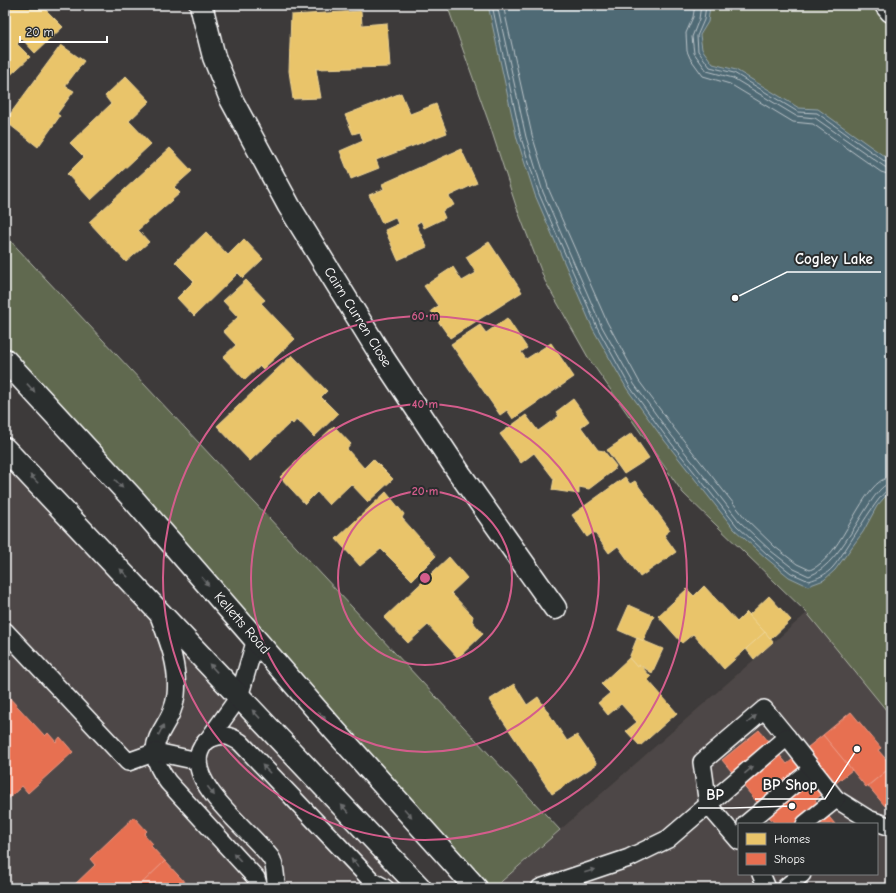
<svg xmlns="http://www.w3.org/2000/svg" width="896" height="893" viewBox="0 0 896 893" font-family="'Comic Neue',sans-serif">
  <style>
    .built { fill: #4e4746; fill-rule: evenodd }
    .green { fill: #616950; stroke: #b0b4a8 }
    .water { fill: #506a75; stroke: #96a6ac }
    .homes { fill: #e9c46a; stroke: #f0d697 }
    .shops { fill: #e76f51; stroke: #ee9a85 }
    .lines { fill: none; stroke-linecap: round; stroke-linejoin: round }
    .shore { stroke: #b9c3c8; stroke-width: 1 }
    .lane-casing { stroke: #fff; stroke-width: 20 }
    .street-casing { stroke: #fff; stroke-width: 25 }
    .primary-casing { stroke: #fff; stroke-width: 25 }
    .lane { stroke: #2a2d2e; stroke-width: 17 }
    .street { stroke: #2a2d2e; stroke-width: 22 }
    .primary { stroke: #2a2d2e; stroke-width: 22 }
    .oneway { fill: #6a6c6d }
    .ring { fill: none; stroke: #d45d8c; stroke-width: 2 }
    .labels { text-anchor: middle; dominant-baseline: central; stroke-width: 4; stroke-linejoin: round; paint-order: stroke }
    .street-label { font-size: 14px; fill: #fff; stroke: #2a2d2e }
    .centre { fill: #d45d8c; stroke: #2a2d2e; stroke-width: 2 }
    .ring-label { font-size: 12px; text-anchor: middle; font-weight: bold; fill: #d45d8c; stroke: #2a2d2e; stroke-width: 4; stroke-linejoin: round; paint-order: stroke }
    .leader { fill: none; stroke: #fff; stroke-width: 1.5 }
    .callout-dot { fill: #fff; stroke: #2a2d2e; stroke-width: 1.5 }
    .callout-label { font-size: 15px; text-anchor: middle; font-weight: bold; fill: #fff; stroke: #2a2d2e; stroke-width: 4; stroke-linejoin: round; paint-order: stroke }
  </style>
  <rect width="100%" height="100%" fill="#3d3a3a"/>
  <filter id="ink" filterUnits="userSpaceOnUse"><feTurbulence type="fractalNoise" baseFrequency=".025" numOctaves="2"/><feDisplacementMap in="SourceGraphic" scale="8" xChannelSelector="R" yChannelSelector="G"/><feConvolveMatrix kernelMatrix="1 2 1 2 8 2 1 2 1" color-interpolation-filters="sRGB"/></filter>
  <g filter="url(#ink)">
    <g class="built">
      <path d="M5 450 420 888H5Z"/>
      <path d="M807 613 891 716V888H494ZM739 824H877V874H739Z"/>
    </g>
    <g class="green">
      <path d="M447 5H891V716L807 613 683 493 589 359 545 281 516 206 489 123Z"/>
      <path d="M5 235 560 830 494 888H476L5 360Z"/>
    </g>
    <path class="water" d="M488 5H710L708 22 700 35 702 49 713 64 736 70 799 108 818 109 891 161V490L877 506 863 532 835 570 824 580 808 586 789 577 766 558 734 529 661 436 627 389 593 329 535 195 517 139Z"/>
    <g class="homes">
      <path d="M5 5H41L63 27 35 53 22 39 17 44 30 57 5 80Z"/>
      <path d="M361 11 362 25 387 23 390 67 316 69 321 98 293 99 289 71 291 15Z"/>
      <path d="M61 45 84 61 65 86 74 91 57 114 60 116 38 147 5 121Z"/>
      <path d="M126 76 150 101 129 121 151 144 91 200 67 174 84 157 70 143 111 104 105 96Z"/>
      <path d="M401 93 410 114 436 104 447 133 376 160 379 168 351 179 340 151 363 141 360 132 353 134 345 115Z"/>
      <path d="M170 148 192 171 174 187 180 193 138 230 149 242 126 262 89 222Z"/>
      <path d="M461 149 477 183 449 196 454 205 442 211 445 218 424 228 421 221 416 224 427 247 398 260 385 230 398 224 395 217 382 223 369 195 384 189 382 184Z"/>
      <path d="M206 232 228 255 244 239 263 259 243 278 238 273 194 316 177 298 194 281 175 262Z"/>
      <path d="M489 242 522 292 450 338 431 311 438 306 424 286 453 267 462 281 476 273 466 257Z"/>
      <path d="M246 280 265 300 261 303 295 339 263 369 260 366 245 380 223 357 236 345 223 331 238 317 223 301Z"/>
      <path d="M507 318 527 348 521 352 526 359 551 343 574 377 513 419 507 410 500 415 451 344 480 325 486 333Z"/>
      <path d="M292 355 327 391 321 397 338 414 314 437 297 419 293 424 291 422 250 461 217 426Z"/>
      <path d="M573 399 589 421 581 427 598 450 604 451 616 466 614 470 589 489 579 487V494L552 490 554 479 534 453 521 463 500 434 526 415 538 431 559 416 556 412Z"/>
      <path d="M334 426 351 444 347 449 364 468 373 459 393 479 368 502 351 484 329 505 317 492 305 504 280 477Z"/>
      <path d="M632 433 649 458 624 474 607 450Z"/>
      <path d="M625 477 630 484 635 481 670 530 664 535 676 552 640 577 618 546 609 553 594 532 587 537 572 515Z"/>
      <path d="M386 492 404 514 402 518 436 556 412 580 381 549 360 566 336 539Z"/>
      <path d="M449 557 467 578 451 593 473 616 472 621 483 634 458 658 428 625 408 643 384 618Z"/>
      <path d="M704 586 737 622 747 612 765 632 724 669 693 634 682 643 658 616 687 589 694 596Z"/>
      <path d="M769 596 791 620 771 639 749 615Z"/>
      <path d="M629 605 654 616 643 641 618 630Z"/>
      <path d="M765 632 773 642 754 659 746 649Z"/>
      <path d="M637 638 663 649 652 673 640 665 637 667 629 658Z"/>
      <path d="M629 658 637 667 640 665 651 677 648 680 677 713 640 746 626 731 637 722 621 704 608 715 598 703 610 693 601 684Z"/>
      <path d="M514 684 527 705 538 697 567 741 577 735 597 764 552 794 489 700Z"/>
    </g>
    <g class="shops">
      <path d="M5 693 45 736 48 733 56 742 60 737 73 752 28 793 22 786 5 802Z"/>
      <path d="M851 712 881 748 878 750 891 765V767L866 787 823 735Z"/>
      <path d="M759 730 787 764 823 735 852 770 815 800 835 824H775L722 760Z"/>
      <path d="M891 767V802L885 806 868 786Z"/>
      <path d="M134 817 147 831 144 834 153 844 151 846 165 861 137 888H71L95 865 90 859Z"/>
      <path d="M165 861 190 888H137Z"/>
    </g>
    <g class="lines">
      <g class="shore">
        <path d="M492 5 521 138 539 194 597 327 630 387 664 434 737 526 768 555 791 573 809 581C818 578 826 575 833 567 845 554 880 489 891 488"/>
        <path d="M497 5 526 137 543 192 601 325 634 384 668 431 740 522 771 551 794 569 809 576C846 563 870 484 891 483"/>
        <path d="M503 5 532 135 549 190 607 322 639 381 673 427 745 518 775 547 797 564 810 570C844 557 862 478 891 477"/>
        <path d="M695 5 693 17 686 33 687 51 690 58 703 76 730 84 793 122 813 124 881 172 891 175"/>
        <path d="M701 5 699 19 692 37 694 53 707 71 733 78 796 116 815 118 885 167 891 169"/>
        <path d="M706 5 704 20 697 36 698 51 710 67 734 73 798 112 817 113 887 163 891 164"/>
      </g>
      <g class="lane-casing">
        <g id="lane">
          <path d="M159 616C169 642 179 667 176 695 172 732 136 739 168 782L256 878 259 888"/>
          <path d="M5 631 128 762 156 752 198 761"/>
          <path d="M208 740 239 697 256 639"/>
          <path d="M746 824 812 769"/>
          <path d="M805 824 836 799 868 819 891 827"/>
          <path d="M739 841 708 805 702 762 764 709 787 737"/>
          <path d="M761 874 767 888"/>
          <path d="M277 888C275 880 276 865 271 858 253 833 186 784 200 751 202 746 206 740 212 738 223 733 230 736 240 742L372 881 385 888"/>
          <path d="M540 888 629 858 668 839 787 737 836 799"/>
          <path d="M785 888 802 874"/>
        </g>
      </g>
      <g class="street-casing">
        <g id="street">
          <path d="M201 5 214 57 231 99 289 206 379 352 460 474 555 608"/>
          <path d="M886 5 891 11"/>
        </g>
      </g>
      <g class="primary-casing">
        <g id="primary">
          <path d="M5 360 134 500 336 732 476 888"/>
          <path d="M5 449 420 888"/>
        </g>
      </g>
      <use href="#lane" class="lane"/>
      <use href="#street" class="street"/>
      <use href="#primary" class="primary"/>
    </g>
    <defs><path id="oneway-solid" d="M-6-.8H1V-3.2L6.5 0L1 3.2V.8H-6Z"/></defs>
    <g class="oneway">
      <use href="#oneway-solid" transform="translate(31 388) rotate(47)"/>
      <use href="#oneway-solid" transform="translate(34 479) rotate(-134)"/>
      <use href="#oneway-solid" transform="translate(119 484) rotate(47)"/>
      <use href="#oneway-solid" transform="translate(124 573) rotate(-134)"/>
      <use href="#oneway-solid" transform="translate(205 581) rotate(49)"/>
      <use href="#oneway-solid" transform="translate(213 668) rotate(-133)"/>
      <use href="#oneway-solid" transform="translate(256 714) rotate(-133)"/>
      <use href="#oneway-solid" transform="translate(322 716) rotate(50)"/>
      <use href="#oneway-solid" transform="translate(752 719) rotate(-40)"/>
      <use href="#oneway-solid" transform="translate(161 730) rotate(-63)"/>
      <use href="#oneway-solid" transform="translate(266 769) rotate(-134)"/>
      <use href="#oneway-solid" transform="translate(749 770) rotate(-40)"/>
      <use href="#oneway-solid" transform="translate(211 791) rotate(53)"/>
      <use href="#oneway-solid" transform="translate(345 809) rotate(-133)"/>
      <use href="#oneway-solid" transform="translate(408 813) rotate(48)"/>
      <use href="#oneway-solid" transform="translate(237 857) rotate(-133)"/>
      <use href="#oneway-solid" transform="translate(355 863) rotate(-134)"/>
      <use href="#oneway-solid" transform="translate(590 871) rotate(-18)"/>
    </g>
  </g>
  <g class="ring">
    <circle cx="425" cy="578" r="87"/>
    <circle cx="425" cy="578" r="174"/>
    <circle cx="425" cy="578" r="262"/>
  </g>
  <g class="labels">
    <g class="street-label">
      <text transform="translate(358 317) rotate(58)">Cairn Curren Close</text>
      <text transform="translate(242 623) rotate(49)">Kelletts Road</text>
    </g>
  </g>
  <circle cx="425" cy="578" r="6" class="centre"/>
  <g class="ring-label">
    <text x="425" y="320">60 m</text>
    <text x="425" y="408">40 m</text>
    <text x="425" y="495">20 m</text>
  </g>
  <path class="leader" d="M735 298L787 272H881M857 749L825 799H755M792 806L732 808H698"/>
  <g class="callout-dot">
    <circle cx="735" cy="298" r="4"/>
    <circle cx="857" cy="749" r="4"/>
    <circle cx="792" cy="806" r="4"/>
  </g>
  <g class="callout-label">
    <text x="834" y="264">Cogley Lake</text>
    <text x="790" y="790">BP Shop</text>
    <text x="715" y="800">BP</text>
  </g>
  <rect width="896" height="893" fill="none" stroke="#2a2d2e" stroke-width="20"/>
  <rect x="10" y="10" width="876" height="873" fill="none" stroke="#fff" stroke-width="1.5" filter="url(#ink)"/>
  <rect x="738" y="823" width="140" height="52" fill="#2a2d2e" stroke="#7f8182"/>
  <rect x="746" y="833" width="20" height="12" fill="#e9c46a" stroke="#7f8182"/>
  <text x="774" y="843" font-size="12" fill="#ffffff">Homes</text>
  <rect x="746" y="853" width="20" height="12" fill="#e76f51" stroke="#7f8182"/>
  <text x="774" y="863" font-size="12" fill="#ffffff">Shops</text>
  <path d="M20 36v6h87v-6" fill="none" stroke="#ffffff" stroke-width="2"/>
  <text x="26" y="36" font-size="12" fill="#ffffff" stroke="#2a2d2e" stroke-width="3" paint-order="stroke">20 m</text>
</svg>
